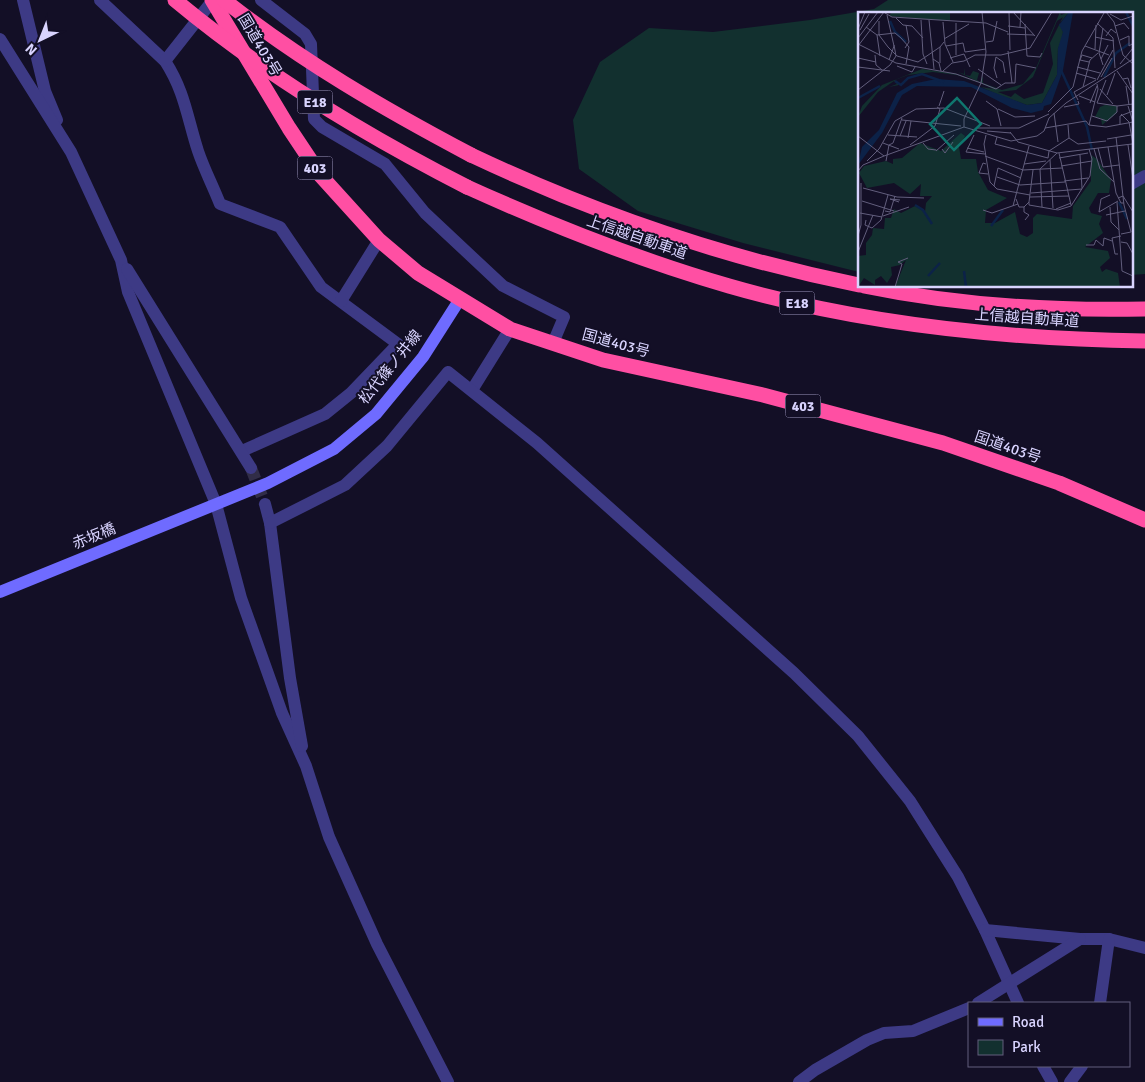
<svg xmlns="http://www.w3.org/2000/svg" width="1145" height="1082" viewBox="0 0 1145 1082" font-family="Signika,'Noto Sans JP',sans-serif">
  <style>
    .green { fill: #12302f }
    .lines { fill: none; stroke-linecap: round; stroke-linejoin: round }
    .street-tunnel { stroke: #312d47; stroke-width: 12; stroke-dasharray: 12 6; stroke-linecap: butt }
    .street { stroke: #3d3a85; stroke-width: 12 }
    .secondary { stroke: #6f6bff; stroke-width: 12 }
    .highway { stroke: #ff4fa3; stroke-width: 15 }
    .highway-bridge { stroke: #ff4fa3; stroke-width: 15 }
    .labels { text-anchor: middle; dominant-baseline: central; stroke-width: 4; stroke-linejoin: round; paint-order: stroke }
    .shield { fill: #130f26; stroke: #9e99be; stroke-width: 1 }
    .shield-label { font-size: 14px; font-weight: bold; fill: #d9d4ff }
    .street-label { font-size: 15px; fill: #d9d4ff; stroke: #130f26 }
    .inset-river { fill: none; stroke: #0c2248; stroke-width: 2.5 }
    .inset-road { fill: none; stroke: #625e7d; stroke-width: 1 }
    .view { fill: #0f766e; fill-opacity: 0.15; stroke: #0f766e; stroke-width: 2.5 }
    .inset-edge { fill: none; stroke: #d9d4ff; stroke-width: 2.5 }
  </style>
  <rect width="100%" height="100%" fill="#130f26"/>
  <path class="green" d="M888 0H1145V274L1131 275V14H859V272L743 243 638 211 579 169 573 120 600 62 649 28 713 32 810 20 874 9Z"/>
  <g class="lines">
    <path class="street-tunnel" d="M251 468 265 504"/>
    <g class="street">
      <path d="M23 0 45 91 57 120"/>
      <path d="M100 0 165 61C185 92 187 117 198 151 204 169 213 186 220 204L280 227 321 287 398 344 351 393 325 414 242 451"/>
      <path d="M261 0 305 34 311 44 314 119 322 127 385 164 425 213 503 286 564 317 553 343"/>
      <path d="M0 39 71 152 121 260 128 292 216 504 241 598 282 713 306 766 329 837 377 944 448 1082"/>
      <path d="M165 61 213 0"/>
      <path d="M1131 184 1145 176"/>
      <path d="M127 269 251 468"/>
      <path d="M341 301 379 240"/>
      <path d="M472 390 510 329"/>
      <path d="M265 504 270 523 290 678 302 746"/>
      <path d="M270 523 345 485 387 446 448 372 537 443 794 673 858 736 910 801 958 877 985 930 1018 1003"/>
      <path d="M985 930 1080 939H1109L1145 948"/>
      <path d="M978 1003 1080 939"/>
      <path d="M1100 1003 1109 939"/>
      <path d="M1043 1066 1052 1082"/>
      <path d="M799 1082 815 1070 867 1040 884 1033 913 1031 969 1008"/>
      <path d="M1070 1082 1082 1066"/>
    </g>
    <path class="secondary" d="M0 592 268 483 334 449 376 414 423 357 460 299"/>
    <g class="highway">
      <path d="M212 0 289 128 321 176 379 240 418 273 510 329 603 360 763 395 943 443 1059 483 1145 520"/>
      <path d="M471 155C596 214 724 258 859 285"/>
      <path d="M467 187C553 226 639 260 729 286 864 325 1005 339 1145 341"/>
      <path d="M864 286C955 305 1052 311 1145 309"/>
    </g>
    <g class="highway-bridge">
      <path d="M175 0C265 75 363 134 467 187"/>
      <path d="M224 0C301 61 384 109 471 155"/>
    </g>
  </g>
  <g class="labels">
    <g class="shield">
      <rect x="297.5" y="90.5" width="35" height="23" rx="4"/>
      <rect x="297.5" y="156.5" width="35" height="23" rx="4"/>
      <rect x="779.5" y="291.5" width="35" height="23" rx="4"/>
      <rect x="785.5" y="394.5" width="35" height="23" rx="4"/>
    </g>
    <g class="shield-label">
      <text x="315" y="102">E18</text>
      <text x="315" y="168">403</text>
      <text x="797" y="303">E18</text>
      <text x="803" y="406">403</text>
    </g>
    <g class="street-label">
      <text transform="translate(260 45) rotate(59)">国道403号</text>
      <text transform="translate(637 237) rotate(19)">上信越自動車道</text>
      <text transform="translate(1027 318) rotate(4)">上信越自動車道</text>
      <text transform="translate(616 343) rotate(15)">国道403号</text>
      <text transform="translate(390 367) rotate(-51)">松代篠ノ井線</text>
      <text transform="translate(1008 447) rotate(19)">国道403号</text>
      <text transform="translate(94 536) rotate(-22)">赤坂橋</text>
    </g>
  </g>
  <g transform="translate(858 12)">
    <rect width="275" height="275" fill="#130f26"/>
    <path d="M34 0H92V9L31 4ZM202 0 203 3 211 0 202 11 205 20 201 48 203 32 200 36 199 63 184 91 169 93 141 83 123 75 135 77 100 60 106 62 107 56V63L112 64 115 59 121 61 119 68 122 70 125 64V71L144 78 165 72 178 56ZM205 5 192 31 195 52 185 81 166 87 157 81 153 85 140 80 158 78 175 65 199 9ZM64 57 99 62 120 71 99 63 75 60 50 63 37 68 41 73 31 75 39 72 36 69 20 80 0 105 4 94 24 73ZM247 93 259 94V101L244 113 243 106 237 105 242 95ZM103 121 107 124 101 135 103 147H118L120 160 130 178 149 186 128 198 127 211H137L157 200 162 222 169 225 175 221V206L179 202 214 207 215 194 233 169V143L239 147 253 168 251 181H240L231 196 233 201 244 204 241 212 245 221 227 235 250 239 252 246 242 255 244 260 248 257 260 261 262 275H37L48 248 42 253 33 255 34 263 29 271 23 264 17 268V273L6 266 0 275V244L8 243V231L14 223 15 216 26 217 27 206H33L36 197 43 201 57 194 67 200 68 191 74 184H62L63 172 52 182 36 171 9 176 1 161 6 154 28 149 35 152V147L44 146 62 131 83 139Z" fill="#12302f" fill-rule="evenodd"/>
    <path d="M211 0H215L205 58 193 92 186 94 185 98 173 101 154 96 113 75 59 74 44 83 24 121 0 153 4 135 21 118 39 81 54 72 78 67 106 69 169 93 184 91 199 63 200 36 205 20 201 13Z" fill="#0c2248"/>
    <path class="inset-river" d="M268 0 275 14M32 9 37 20 48 30M202 56 229 115 234 138M246 65 258 41 272 31M37 69 43 73 50 66 64 62 86 70M0 86 22 74M261 190 269 207M57 193 65 198 74 212M133 214 145 198M106 259 108 275M70 264 82 251"/>
    <path class="inset-road" d="M124 0 128 40 123 71 138 77 147 71H157L158 52 178 56M151 0 152 38M155 0 177 24M248 0 256 10 265 43 275 52M27 1 34 5 128 11 150 20M252 2 263 8 275 4M29 3 36 34 31 48M38 6 45 13 54 14 65 26M63 8 65 42 69 52M71 8 76 57M21 9V23L30 35 39 44 60 50M85 10 87 32 95 50M98 11V43M239 11 255 26 257 56M167 12 169 44 182 45 184 41M150 14 167 16M257 14 266 11 271 17M8 15 19 23 37 21 43 26 51 35 48 52M162 15 163 0M245 16 241 41 245 53M0 17 7 0M2 18 11 2M149 22 176 23M19 23 22 44M248 24 253 17 258 21M237 25 256 29M0 26 20 0M86 27 111 12M262 28 271 24V34L274 32M128 30 135 29 139 9M0 32 38 51 98 62 123 71 106 107V115M0 34 26 0M88 34 105 31 107 40M227 34 251 43M47 36 51 30 48 13M237 37 238 13M150 39 154 71M107 40 128 37M17 43 18 53 24 58M0 46 18 50M92 46 106 42 112 55M75 47 81 51 83 59M243 47 250 33M60 50 82 35M231 50 222 48 224 43 234 46M82 51V35L86 30M262 52 275 36M39 54 54 60 57 55M0 55 32 59M219 55 242 61M120 57 143 73M85 59 94 51 106 49 117 43H143L172 36 194 0M259 59 275 82M218 61 238 67M243 65 254 46M139 66 136 56 138 45 145 50 147 61M265 67 270 66 273 76M239 68 255 38M248 68 239 91 259 94 275 92M268 74 271 93M225 75 232 48 240 41M242 77 255 92M0 78 32 53 38 44 36 33M249 83 257 61M221 84 237 90M220 88 216 80 238 68M128 89 139 97 143 114M232 91 239 74M81 94 86 79M270 94 275 110M206 95 221 92 220 89M140 97 157 105 177 104M190 100 215 75 224 39 246 1M196 101 200 130M263 102 271 110 275 132M234 104 249 109 259 100V94M44 108 103 114M262 112V104L275 99M210 113 211 126 220 132 248 129M231 113 240 77 239 72M77 114 82 97 79 95M120 116H161L191 102M187 116 228 109 231 113 248 115 275 110M129 119 153 121M152 120 160 130 199 141 274 132M30 123 59 125M116 123 108 140 127 142M128 123 126 132 132 170 139 177 172 183M0 124 26 144M42 124 48 109M139 125 137 132 190 146 191 139M258 125 266 193 273 220 263 222M50 126 53 109M249 127 273 123M25 131 41 137M65 131 70 137 78 138M52 133 77 114M270 133 275 167M250 135 258 181 263 191H266M109 136 126 140M240 136 245 155 261 153M84 137 87 141 95 130M236 137 242 157 256 170M78 139 96 123M191 139 211 126M201 141 213 193M222 143 224 176M127 144 165 158 204 156M201 146 230 141M192 148 195 196M9 149 21 137 37 109 58 97 86 96 132 114M28 149 31 133 35 131 44 106M128 152 125 151 121 161 130 162M166 152 188 149M203 154 234 149M0 159 5 153 26 144 106 115 153 129 179 124 186 119 191 106 208 91 275 47M139 165 162 173 207 170M206 169 230 166M136 174 140 156 163 166M5 176 39 185 66 186M173 181 224 177M252 183 243 187 241 200 260 189M172 185 211 184M260 186 265 184 275 200M158 187 161 195H166V200L171 203 167 208M4 189 36 199M41 190 32 187 42 188M171 190V193L200 198 213 194 232 164 234 147 231 137M259 190 264 259 275 264M155 194 171 134M166 195 171 190 175 158M184 195 182 157 199 141M252 195 253 210 261 218M198 197 213 191M125 198 134 201 160 192M27 199 32 200 37 184M2 201 24 205M248 203 267 199M25 204 51 195M8 208 7 213 14 216 23 208 30 183M0 224 3 213V171M263 230 269 231 275 242M228 233H236L238 228 245 234 246 226 254 229M0 240 15 203M260 242H257L254 226 263 224M37 275 44 252 40 250 50 246"/>
    <path class="view" d="M99 86 123 112 96 138 72 112Z"/>
    <rect width="275" height="275" class="inset-edge"/>
  </g>
  <rect x="968" y="1002" width="162" height="65" fill="#130f26" stroke="#625e7d"/>
  <rect x="978" y="1018" width="25" height="8" fill="#6f6bff" stroke="#625e7d"/>
  <text x="1012" y="1027" font-size="15" fill="#d9d4ff">Road</text>
  <rect x="978" y="1040" width="25" height="15" fill="#12302f" stroke="#625e7d"/>
  <text x="1012" y="1052" font-size="15" fill="#d9d4ff">Park</text>
  <g transform="translate(40 40) rotate(223)" stroke="#130f26" stroke-width="4" paint-order="stroke">
  <path d="M0-4L9 19L0 12L-9 19Z" fill="#d9d4ff"/>
  <text y="-8" font-size="14" font-weight="bold" text-anchor="middle" fill="#d9d4ff">N</text>
  </g>
</svg>
